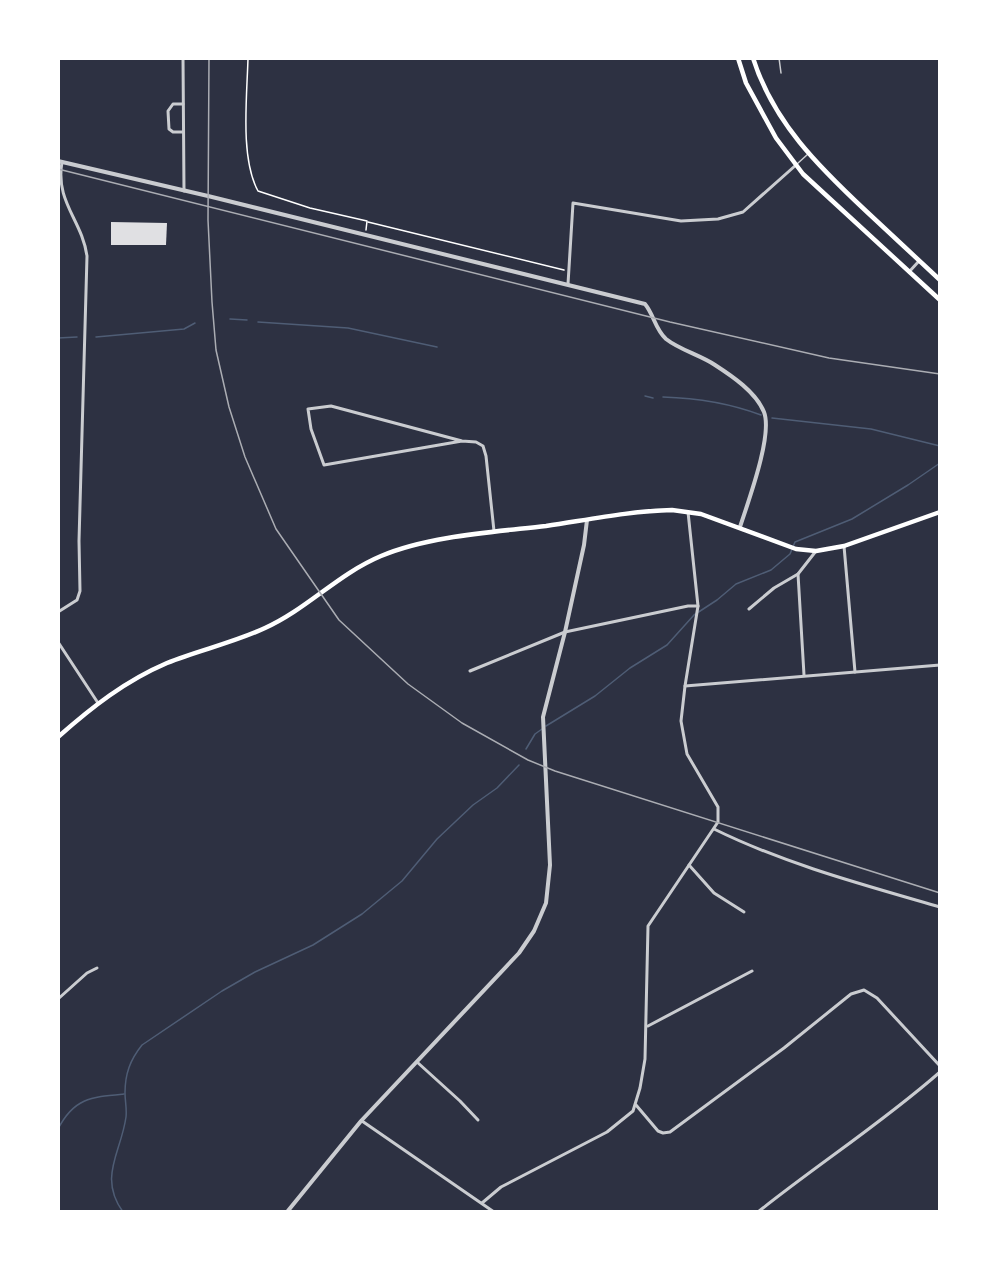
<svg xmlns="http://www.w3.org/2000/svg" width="998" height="1270" viewBox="0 0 998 1270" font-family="Lato,sans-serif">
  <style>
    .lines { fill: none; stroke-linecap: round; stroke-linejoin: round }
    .stream { stroke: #4f5d75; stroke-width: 1.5 }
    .building { fill: #e0e0e3 }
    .path { stroke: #fff; stroke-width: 1.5 }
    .service { stroke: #caccd0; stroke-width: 1.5 }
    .minor { stroke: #caccd0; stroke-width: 3 }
    .tertiary { stroke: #caccd0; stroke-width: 4 }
    .secondary { stroke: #fff; stroke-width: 4.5 }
    .trunk { stroke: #fff; stroke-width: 4.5 }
    .rail { stroke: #abadb3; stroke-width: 1.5 }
  </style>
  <rect width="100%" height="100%" fill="#2d3142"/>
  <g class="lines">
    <g class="stream">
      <path d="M230 319 247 320"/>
      <path d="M258 322 348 328 437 347"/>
      <path d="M96 337 184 329 195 323"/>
      <path d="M58 338 77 337"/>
      <path d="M645 396 653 398"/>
      <path d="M663 397C697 398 729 403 761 415"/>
      <path d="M772 418 871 429 940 446"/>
      <path d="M546 726 595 696 630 668 667 645 694 615 717 600 736 584 771 570 790 554 795 542 852 519 908 485 940 463"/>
      <path d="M526 749 535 734 542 729"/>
      <path d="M58 1129C74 1098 91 1097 124 1094"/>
      <path d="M123 1212C98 1177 121 1153 126 1117 127 1109 125 1101 125 1093 125 1074 130 1060 142 1045L222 991 255 972 313 945 362 914 402 881 437 839 473 805 497 788 519 765"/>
    </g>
  </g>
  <path class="building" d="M111 222 167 223 166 245H111Z"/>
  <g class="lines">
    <g class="path">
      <path d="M248 58C247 97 240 158 258 191L310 208 367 221 366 230"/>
      <path d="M368 222 564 270"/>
    </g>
    <g class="service">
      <path d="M779 58 781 73"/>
      <path d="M797 164 808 154"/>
    </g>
    <g class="minor">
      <path d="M183 58 184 191"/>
      <path d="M183 104H173L168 111 169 129 173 132H183"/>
      <path d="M909 272 919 261"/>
      <path d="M568 284 573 203 681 221 718 219 743 212 796 165"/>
      <path d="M462 441 324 465 311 429 308 409 331 406 462 441 476 442 483 446 486 456 494 531"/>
      <path d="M844 546 855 672"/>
      <path d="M798 574 804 675"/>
      <path d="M749 609 774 588 798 574 816 551"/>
      <path d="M58 612 77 600 80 591 79 541 87 256C82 220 55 202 62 162"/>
      <path d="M58 642 98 703"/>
      <path d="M470 671 565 632 688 606H698"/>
      <path d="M685 686 940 665"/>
      <path d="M714 829C785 864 864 885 940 907"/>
      <path d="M689 865 714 893 744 912"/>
      <path d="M58 999 87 973 97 968"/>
      <path d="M648 1026 752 971"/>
      <path d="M417 1062 460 1101 478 1120"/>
      <path d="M636 1105 658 1131 663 1133 670 1132 784 1048 851 994 864 990 877 998 940 1066"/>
      <path d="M362 1121 494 1212"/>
      <path d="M482 1203 501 1187 607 1132 633 1111 640 1088 645 1059 648 926 718 822V807L687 754 681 721 685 686 698 606 688 512"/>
      <path d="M758 1212C818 1164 882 1123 940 1072"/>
    </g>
    <g class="tertiary">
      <path d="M58 161 208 196 645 304C654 315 655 329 666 339 680 350 700 355 715 365 732 376 756 392 764 412 773 435 748 502 740 527"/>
      <path d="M287 1212 361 1121 519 953 534 931 546 903 550 865 543 717 565 632 584 545 587 520"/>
    </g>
    <path class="secondary" d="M58 737C92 707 125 681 167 663 199 650 233 643 265 628 307 609 338 574 381 556 428 536 494 532 546 526 587 520 630 511 672 510L701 514 796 549 816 551 844 546 940 512"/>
    <g class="trunk">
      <path d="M738 58 746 83 776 138 803 174 940 300"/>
      <path d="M753 58C773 122 819 167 866 211 891 234 915 257 940 280"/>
    </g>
    <g class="rail">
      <path d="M209 58 208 220 212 302 216 350 229 407 245 457 276 529 339 620 408 684 462 723 528 760 555 771 940 893"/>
      <path d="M58 169 670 322 829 358 940 374"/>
    </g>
  </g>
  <rect width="998" height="1270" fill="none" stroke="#ffffff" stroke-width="120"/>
</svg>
